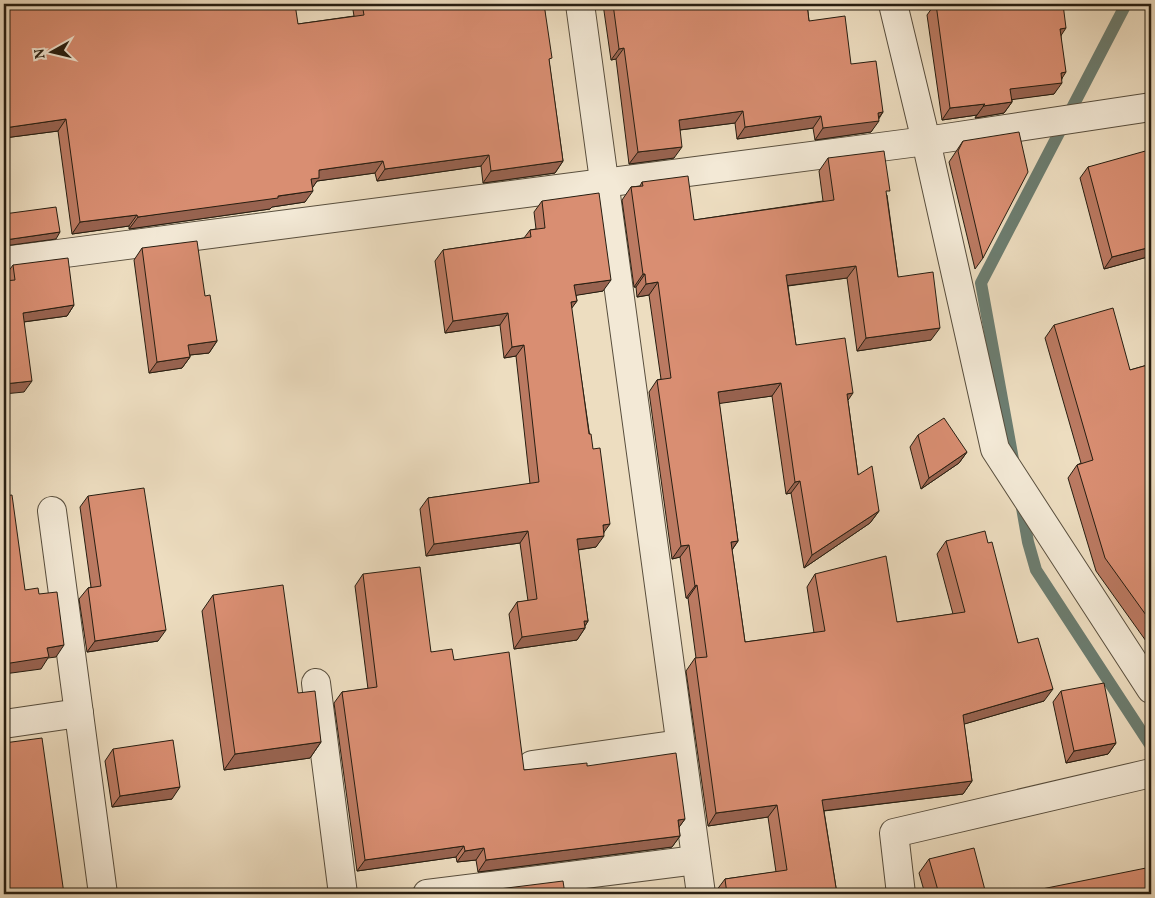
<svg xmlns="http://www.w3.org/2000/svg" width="1155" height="898" viewBox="0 0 1155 898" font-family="Vollkorn,serif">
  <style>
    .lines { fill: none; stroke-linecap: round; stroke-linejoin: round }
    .stream { stroke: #6c7d70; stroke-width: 12 }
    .minor-casing { stroke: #584e3d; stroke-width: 30 }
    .minor { stroke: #f3e9d6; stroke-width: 28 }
    .wall { fill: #bb7a62; stroke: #271e11 }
    .shaded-wall { fill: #986350; stroke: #271e11 }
    .building { fill: #d98e72; stroke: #271e11 }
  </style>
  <rect width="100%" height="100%" fill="#edddc0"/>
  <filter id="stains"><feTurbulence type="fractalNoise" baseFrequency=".004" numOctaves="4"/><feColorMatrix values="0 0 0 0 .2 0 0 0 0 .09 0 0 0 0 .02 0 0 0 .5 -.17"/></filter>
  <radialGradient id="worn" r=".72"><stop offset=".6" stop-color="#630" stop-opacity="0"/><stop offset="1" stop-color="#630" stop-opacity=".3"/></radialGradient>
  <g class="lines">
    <g class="stream">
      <path d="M1014 465 981 283 1126 4"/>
      <path d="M1021 502 1028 542 1036 570 1151 746"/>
    </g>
    <g class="minor-casing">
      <g id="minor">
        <path d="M580 4 701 894"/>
        <path d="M893 4 926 141 995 449 1151 689"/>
        <path d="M4 261 926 141 1151 107"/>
        <path d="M52 511 103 894"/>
        <path d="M316 683 343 894"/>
        <path d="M4 724 79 713"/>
        <path d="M532 765 680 744"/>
        <path d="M427 894 696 860"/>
        <path d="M901 894 894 833 1151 773"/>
      </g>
    </g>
    <use href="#minor" class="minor"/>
  </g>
  <g class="wall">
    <path d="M352 4H544L549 61 563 161 555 173 483 183 481 166 377 181 375 173 317 181 312 188 305 202 272 207 270 209 129 229V226L72 234 58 131 4 138 298 24 354 16Z"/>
    <path d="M603 4H807L809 21 851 64 883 112 871 132 815 140 813 128 737 139 735 123 680 130 674 158 629 164 616 59 611 60Z"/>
    <path d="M935 4H1063L1061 36 1062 79 1054 94 1012 99V102L1004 113 975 118 977 115 942 120 927 15Z"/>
    <path d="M963 141 983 258 975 269 949 162Z"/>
    <path d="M828 158 887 195 898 277 931 340 857 351 847 278 788 286 796 345 848 401 858 475 879 511 870 523 804 568 791 493 786 494 772 396 719 403 738 541 732 550 745 642 814 633 807 587 815 574 897 622 953 614 937 554 946 541 988 543 1018 643 1044 701 964 724 972 781 963 794 824 811 837 894H717L716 891 725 879 776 872 768 817 708 826 686 671 695 658H696L688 598H686L680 557 672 559 649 392 657 380 661 379 649 295 637 297 636 287H634L622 200 631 187 640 186 642 182 694 220 823 201 819 171Z"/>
    <path d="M1151 158V256L1104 269 1080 178 1088 167Z"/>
    <path d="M542 201 603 291 576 295 577 301 571 308 604 533 596 547 578 550 588 621 585 626V628L577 640 514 649 509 614 517 602 528 601 520 543 426 556 420 509 428 498 530 484 516 356 504 358 500 325 445 333 435 261 443 250 524 238 530 230 536 229 534 212Z"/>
    <path d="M142 248 205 296 217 341 209 353 190 355V357L182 368 149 373 134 260Z"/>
    <path d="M13 265 74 305 67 316 24 322V392L5 276Z"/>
    <path d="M1054 325 1130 370 1151 364V648L1096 571 1068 478 1077 465 1081 463 1045 338Z"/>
    <path d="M918 435 967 452 959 463 921 489 910 447Z"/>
    <path d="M88 496 158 641 87 652 79 599 88 588 91 587 80 507Z"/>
    <path d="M363 574 431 652 454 660 524 770 587 766 685 819 679 827 680 836 672 847 478 872 476 860 457 862 456 857 357 871 334 703 342 692 368 689 355 586Z"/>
    <path d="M213 595 298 693 321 742 310 758 224 770 202 611Z"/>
    <path d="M1061 691 1116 743 1108 754 1066 763 1053 702Z"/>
    <path d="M113 749 172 799 112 807 105 761Z"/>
    <path d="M929 859 986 894H925L919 873Z"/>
  </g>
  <g class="shaded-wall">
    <path d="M1066 28 1058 40 1060 29Z"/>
    <path d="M624 48 616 59 611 60 619 49Z"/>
    <path d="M1066 72 1059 83H1062L1054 94 1002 101 1010 89 1061 73Z"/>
    <path d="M1012 102 1004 113 975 118 983 106Z"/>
    <path d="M985 104 977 115 942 120 950 108Z"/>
    <path d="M743 111 735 123 671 131 679 120Z"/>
    <path d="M883 112 876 121H879L871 132 815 140 823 128 878 113Z"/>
    <path d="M821 116 813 128 737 139 745 127Z"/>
    <path d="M66 119 58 131 4 138V128Z"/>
    <path d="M682 147 674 158 629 164 638 152Z"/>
    <path d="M489 155 481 166 377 181 385 169Z"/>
    <path d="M383 161 375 173 317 181 311 190V179L319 170Z"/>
    <path d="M563 161 555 173 483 183 491 171Z"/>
    <path d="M313 191 305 202 272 207 270 209 129 229 138 217Z"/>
    <path d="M137 215 129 226 72 234 80 222Z"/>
    <path d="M60 232 56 239 4 246V242L5 240Z"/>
    <path d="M1151 247V256L1104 269 1112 257Z"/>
    <path d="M856 266 847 278 777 287 786 275Z"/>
    <path d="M643 274H645L636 287H634Z"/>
    <path d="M611 280 603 291 566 297 574 285Z"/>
    <path d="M658 282 649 295 637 297 646 284Z"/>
    <path d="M577 301 569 312 571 302Z"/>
    <path d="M74 305 67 316 15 323 23 313Z"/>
    <path d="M508 313 500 325 445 333 453 321Z"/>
    <path d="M940 328 931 340 857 351 866 338Z"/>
    <path d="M217 341 209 353 180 356 188 345Z"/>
    <path d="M524 345 516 356 504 358 512 347Z"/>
    <path d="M190 357 182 368 149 373 157 362Z"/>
    <path d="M32 381 24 392 4 394V384Z"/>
    <path d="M781 383 772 396 709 405 718 392Z"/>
    <path d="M853 393 844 406 847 394Z"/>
    <path d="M967 452 959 463 921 489 929 478Z"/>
    <path d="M800 481 791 493 786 494 795 482Z"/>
    <path d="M879 511 870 523 804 568 812 555Z"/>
    <path d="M610 524 602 535 603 525Z"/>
    <path d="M528 531 520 543 426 556 434 544Z"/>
    <path d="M604 536 596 547 569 551 577 539Z"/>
    <path d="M738 541 729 554 731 542Z"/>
    <path d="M689 545 680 557 672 559 681 546Z"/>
    <path d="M697 585 688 598H686L695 586Z"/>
    <path d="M584 621H588L583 629 585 628 577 640 514 649 522 637Z"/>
    <path d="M166 630 158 641 87 652 95 641Z"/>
    <path d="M64 645 56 657 48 658 41 669 4 674V664L47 648Z"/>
    <path d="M1053 689 1044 701 954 727 963 715Z"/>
    <path d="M321 742 310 758 224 770 235 754Z"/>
    <path d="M1116 743 1108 754 1066 763 1074 751Z"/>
    <path d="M972 781 963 794 813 812 822 800Z"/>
    <path d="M180 787 172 799 112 807 120 796Z"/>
    <path d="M777 805 768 817 708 826 716 813Z"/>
    <path d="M685 819 677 830 678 820Z"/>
    <path d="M680 836 672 847 478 872 486 860Z"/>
    <path d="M464 846 456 857 357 871 365 860Z"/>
    <path d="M484 848 476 860 457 862 465 851Z"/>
  </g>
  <g class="building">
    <path d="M4 4H295L298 24 364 15 362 4H544L552 58 549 59 563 161 491 171 489 155 385 169 383 161 319 170V178L311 179 313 191 278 196V198L138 217 137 215 80 222 66 119 4 128Z"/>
    <path d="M613 4H807L809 21 845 16 851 64 876 61 883 112 878 113 879 121 823 128 821 116 745 127 743 111 679 120 682 147 638 152 624 48 619 49Z"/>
    <path d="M936 4H1063L1066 28 1060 29 1066 72 1061 73 1062 83 1010 89 1012 102 983 106 985 104 950 108Z"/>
    <path d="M1019 132 1028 172 983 258 958 151 963 141Z"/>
    <path d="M1149 150 1151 158V247L1112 257 1088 167Z"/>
    <path d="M884 151 890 191H886L898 277 933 272 940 328 866 338 856 266 786 275 796 345 845 338 853 393 847 394 858 475 872 466 879 511 812 555 800 481 795 482 781 383 718 392 738 541 731 542 745 642 825 631 815 574 886 556 897 622 965 612 946 541 985 531 988 543 992 542 1018 643 1038 638 1053 689 963 715 972 781 822 800 837 894H727L725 879 787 870 777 805 716 813 695 658 707 657 697 585 695 586 689 545 681 546 657 380 671 378 658 282 646 284 645 274H643L631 187 643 186 642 182 688 176 694 220 834 200 828 158Z"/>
    <path d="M599 193 611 280 574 285 577 301 571 302 589 434H591L593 449 600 448 610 524 603 525 604 536 577 539 588 621H584L585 628 522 637 517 602 537 599 528 531 434 544 428 498 539 482 524 345 512 347 508 313 453 321 443 250 531 237 530 230 545 228 542 201Z"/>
    <path d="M56 207 60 232 5 240 4 232V214Z"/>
    <path d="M197 241 205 296 210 295 217 341 188 345 190 357 157 362 142 248Z"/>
    <path d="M68 258 74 305 23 313 32 381 4 384V281L15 280 13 265Z"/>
    <path d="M1113 308 1130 370 1151 364V622L1105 558 1077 465 1093 460 1054 325Z"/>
    <path d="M944 418 967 452 929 478 918 435Z"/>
    <path d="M144 488 166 630 95 641 88 588 101 586 88 496Z"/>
    <path d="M12 495 25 590 38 588 39 594 57 592 64 645 47 648 49 657 4 664V496Z"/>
    <path d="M420 567 431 652 452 649 454 660 509 652 524 770 587 763V766L676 753 685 819 678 820 680 836 486 860 484 848 465 851 464 846 365 860 342 692 377 687 363 574Z"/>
    <path d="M283 585 298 693 315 691 321 742 235 754 213 595Z"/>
    <path d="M1104 683 1116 743 1074 751 1061 691Z"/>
    <path d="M42 738 64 894H5L4 883V743Z"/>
    <path d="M173 740 180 787 120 796 113 749Z"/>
    <path d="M974 848 986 894H939L929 859Z"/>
    <path d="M1151 867V894H1017Z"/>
    <path d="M563 881 565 894H492L491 890Z"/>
  </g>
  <rect width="1155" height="898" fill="none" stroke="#edddc0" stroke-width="20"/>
  <rect x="5" y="5" width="1145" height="888" fill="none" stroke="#271e11" stroke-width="2.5"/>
  <rect x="10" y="10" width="1135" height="878" fill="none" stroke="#271e11"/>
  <g transform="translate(52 52) rotate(262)" stroke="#f3e9d6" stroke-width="4" paint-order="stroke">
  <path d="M0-4L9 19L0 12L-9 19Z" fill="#271e11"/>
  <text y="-8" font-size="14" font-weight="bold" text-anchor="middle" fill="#271e11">N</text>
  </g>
  <rect width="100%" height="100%" filter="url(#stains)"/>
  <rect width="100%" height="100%" fill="url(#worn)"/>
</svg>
